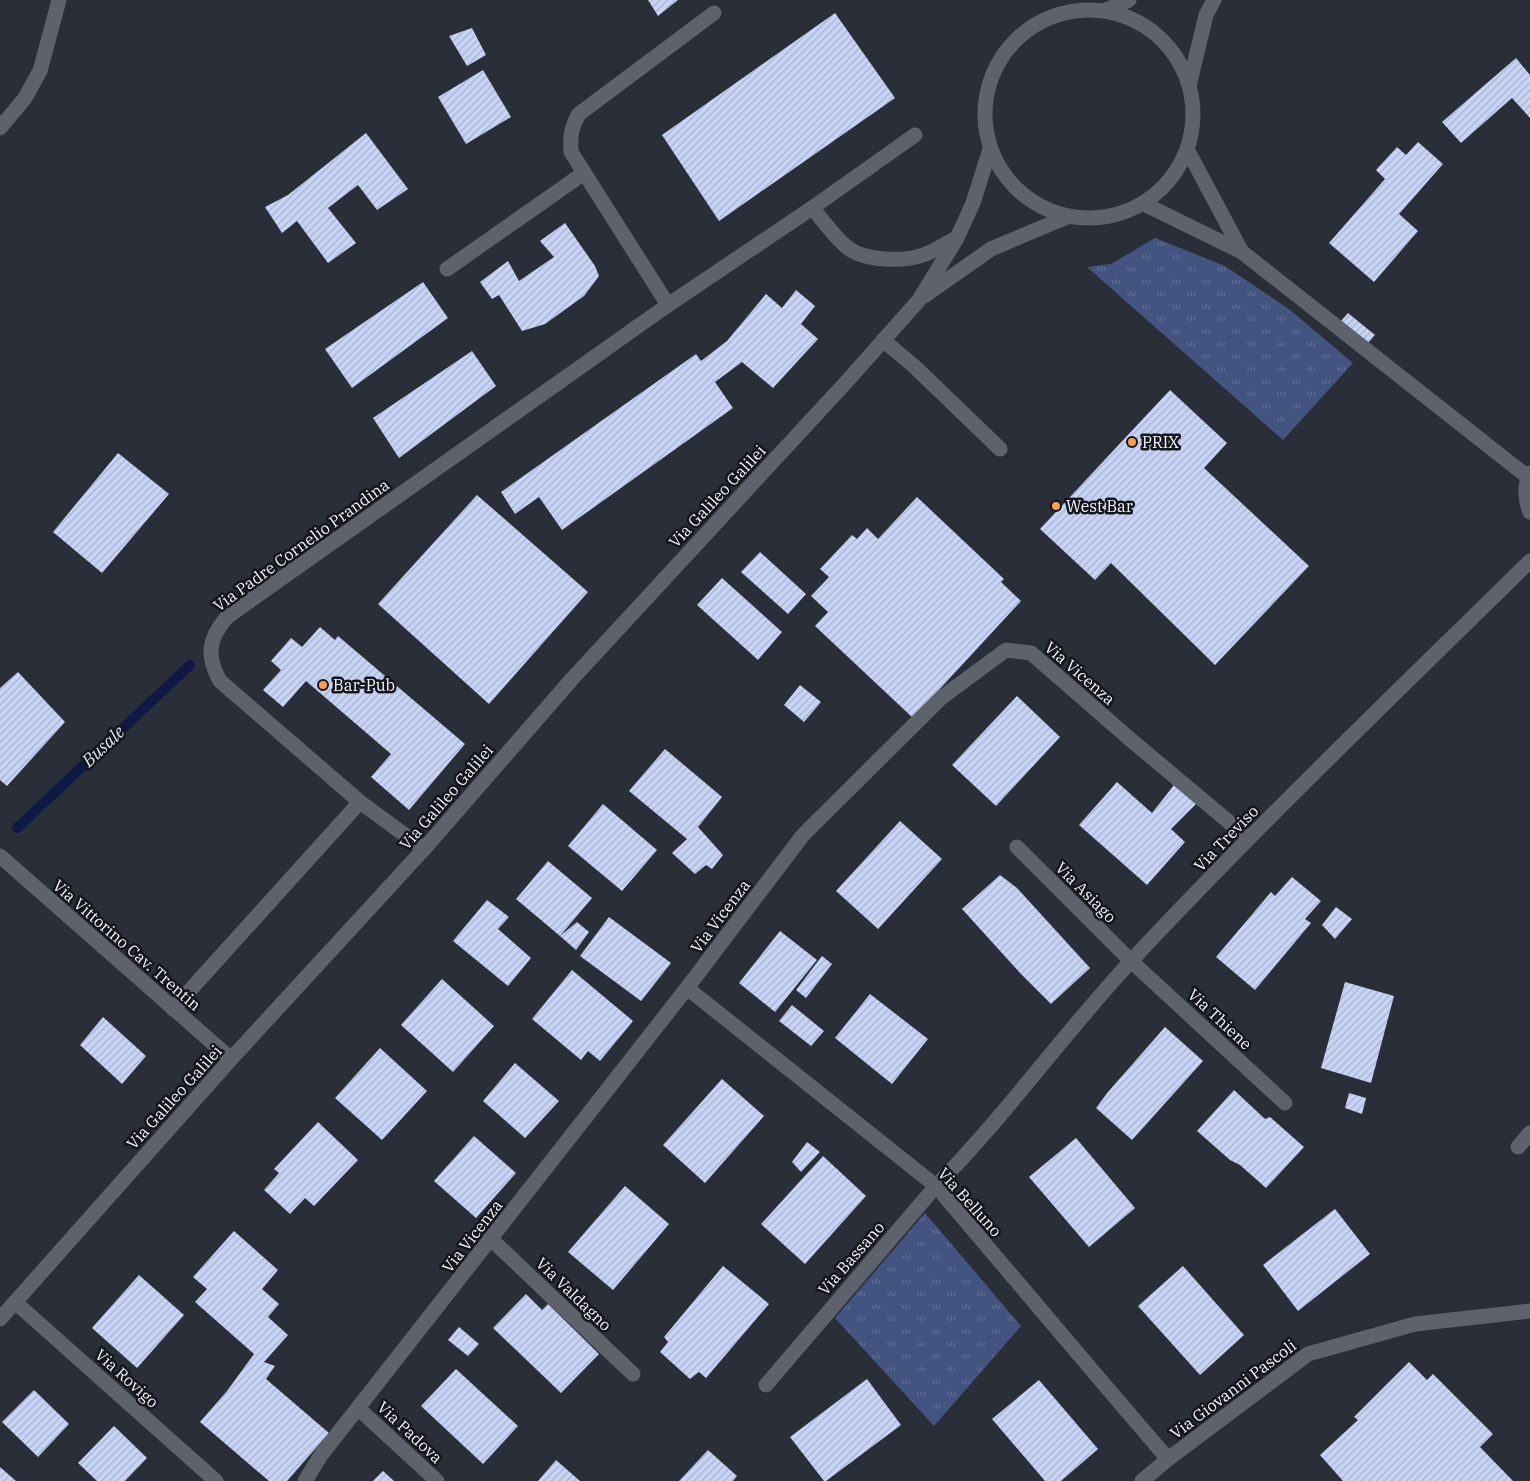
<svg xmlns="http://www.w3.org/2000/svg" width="1530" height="1481" viewBox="0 0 1530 1481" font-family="'IBM Plex Serif',serif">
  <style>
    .grass { fill: url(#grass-tufts) }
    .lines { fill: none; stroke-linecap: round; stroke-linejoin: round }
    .stream { stroke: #0e1a44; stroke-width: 10 }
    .building { fill: url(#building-hatch) }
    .lane { stroke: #5d626d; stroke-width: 15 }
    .street { stroke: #5d626d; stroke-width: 15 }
    .secondary { stroke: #5d626d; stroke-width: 15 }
    .poi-dot { fill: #fb9e50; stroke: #14161b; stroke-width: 2 }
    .labels { text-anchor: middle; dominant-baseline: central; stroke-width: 5; stroke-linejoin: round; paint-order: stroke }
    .poi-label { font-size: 16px; fill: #f2f5fc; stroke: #14161b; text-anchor: start }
    .street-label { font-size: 16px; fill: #f2f5fc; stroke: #14161b }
    .water-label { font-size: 18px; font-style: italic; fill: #dee4f4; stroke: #14161b }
  </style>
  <defs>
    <pattern id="grass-tufts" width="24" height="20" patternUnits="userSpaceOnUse" patternTransform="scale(1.25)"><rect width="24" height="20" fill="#445481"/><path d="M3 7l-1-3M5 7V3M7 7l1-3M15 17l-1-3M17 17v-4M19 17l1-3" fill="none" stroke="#5f6d94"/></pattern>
    <pattern id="building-hatch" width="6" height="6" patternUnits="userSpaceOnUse" patternTransform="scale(1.25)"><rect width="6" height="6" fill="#c7d4f6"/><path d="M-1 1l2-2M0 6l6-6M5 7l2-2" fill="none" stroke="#a8b2cc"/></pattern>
  </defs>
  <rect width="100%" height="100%" fill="#2a2e38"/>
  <g class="grass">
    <path d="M1155 238 1225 266 1290 310 1353 363 1283 440 1087 267 1111 264Z"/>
    <path d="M925 1213 1021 1326 934 1426 835 1318Z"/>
  </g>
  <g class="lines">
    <path class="stream" d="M17 828 190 665"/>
  </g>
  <g class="building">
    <path d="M648 0H678L658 16Z"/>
    <path d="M835 13 895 98 719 221 662 135Z"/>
    <path d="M472 28 486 55 467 66 449 36Z"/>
    <path d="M1516 58 1530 75V118L1512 98 1461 143 1442 122Z"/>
    <path d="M483 70 511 117 466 144 438 97Z"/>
    <path d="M366 133 408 189 377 210 358 185 328 208 356 243 328 263 297 221 282 233 265 207 288 195Z"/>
    <path d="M1418 142 1443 164 1399 214 1418 231 1374 282 1329 243 1385 179 1376 170 1397 147 1406 155Z"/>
    <path d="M565 223 595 266 599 276 584 296 545 324 522 331 499 295 492 299 480 282 508 261 519 281 554 257 540 241Z"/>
    <path d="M423 282 448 318 352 388 325 349Z"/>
    <path d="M796 290 815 306 801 324 818 339 773 388 742 362 715 382 733 408 562 530 539 497 515 514 501 492 696 354 701 361 727 341 766 294 782 308Z"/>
    <path d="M1348 313 1375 335 1368 343 1341 321Z"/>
    <path d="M472 351 496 386 399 458 373 418Z"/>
    <path d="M1170 390 1227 443 1204 468 1309 566 1215 665 1111 563 1095 580 1040 529Z"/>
    <path d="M118 453 169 494 102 573 53 532Z"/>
    <path d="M477 495 588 592 489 704 378 604Z"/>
    <path d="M917 497 1004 579 1001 582 1021 601 913 718 815 626 828 612 811 596 829 577 820 569 852 535 857 539 867 528 878 539Z"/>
    <path d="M760 552 806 594 788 614 741 572Z"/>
    <path d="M722 578 782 632 758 660 697 605Z"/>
    <path d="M320 627 335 640 338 636 465 744 409 810 371 777 391 754 306 681 283 707 263 690 281 670 271 661 291 638 302 647Z"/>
    <path d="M18 672 65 722 7 786 0 780V688Z"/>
    <path d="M800 685 821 702 804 722 784 705Z"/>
    <path d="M1017 696 1060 737 996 806 952 765Z"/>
    <path d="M665 749 722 797 698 827 723 855 712 869 706 865 695 874 672 853 687 839 629 791Z"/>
    <path d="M1117 782 1152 813 1174 785 1196 804 1171 829 1185 842 1147 885 1079 825Z"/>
    <path d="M603 804 657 850 622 891 568 846Z"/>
    <path d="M900 821 942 859 878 929 836 891Z"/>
    <path d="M548 861 592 898 560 936 516 899Z"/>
    <path d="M1000 875 1017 888 1090 968 1051 1004 1021 974 962 909Z"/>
    <path d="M1292 877 1321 901 1305 919 1311 923 1255 990 1216 957 1271 892 1275 896Z"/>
    <path d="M487 900 509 917 498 929 531 958 508 986 453 941Z"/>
    <path d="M1336 907 1352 919 1335 939 1322 925Z"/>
    <path d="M609 917 671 963 641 1001 580 956Z"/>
    <path d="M577 922 589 932 576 950 560 936Z"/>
    <path d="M780 931 817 960 775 1012 739 983Z"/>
    <path d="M822 956 832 964 806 998 796 990Z"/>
    <path d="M572 970 633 1021 600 1061 588 1051 581 1060 532 1019Z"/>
    <path d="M442 979 494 1026 453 1072 401 1025Z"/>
    <path d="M1345 982 1394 996 1371 1083 1321 1068Z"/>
    <path d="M870 994 928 1039 892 1084 835 1038Z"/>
    <path d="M792 1005 824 1031 811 1046 779 1021Z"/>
    <path d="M103 1017 146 1056 122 1084 80 1045Z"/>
    <path d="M1165 1027 1203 1061 1132 1140 1096 1108 1108 1092Z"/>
    <path d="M380 1048 427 1091 382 1140 335 1098Z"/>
    <path d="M515 1063 559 1101 525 1138 483 1101Z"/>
    <path d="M722 1079 764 1116 705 1183 663 1145Z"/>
    <path d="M1234 1090 1265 1119 1270 1117 1304 1147 1266 1188 1240 1165 1230 1160 1197 1131Z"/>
    <path d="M1349 1093 1366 1098 1362 1114 1345 1108Z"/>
    <path d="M318 1122 358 1160 314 1206 305 1198 290 1214 264 1190 279 1173 274 1169Z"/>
    <path d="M474 1136 516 1173 476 1218 434 1181Z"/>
    <path d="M1076 1138 1135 1208 1089 1247 1029 1177Z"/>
    <path d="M807 1142 820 1152 801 1172 792 1162Z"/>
    <path d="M823 1156 866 1196 805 1264 761 1224Z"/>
    <path d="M625 1186 669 1224 613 1290 568 1252Z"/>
    <path d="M1335 1209 1370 1254 1298 1311 1263 1265Z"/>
    <path d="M234 1231 278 1270 262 1289 279 1304 268 1317 288 1335 264 1362 275 1366 266 1379 329 1433 287 1481H269L200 1422 227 1391 254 1354 195 1302 207 1289 193 1277Z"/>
    <path d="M723 1266 769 1304 706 1378 699 1372 690 1379 660 1352 668 1342 664 1337Z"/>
    <path d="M1183 1266 1244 1335 1200 1375 1138 1306Z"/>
    <path d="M139 1275 184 1315 137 1368 92 1328Z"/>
    <path d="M526 1294 542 1310 548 1304 599 1354 561 1393 493 1328Z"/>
    <path d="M459 1327 479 1344 468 1356 448 1340Z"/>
    <path d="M1409 1362 1427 1380 1433 1374 1493 1434 1480 1447 1513 1481H1343L1320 1455 1358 1420 1354 1417Z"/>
    <path d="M456 1369 518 1426 483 1464 421 1406Z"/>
    <path d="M867 1379 901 1425 826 1481H824L790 1437Z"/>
    <path d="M1039 1380 1098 1449 1061 1481H1045L992 1419Z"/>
    <path d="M34 1390 69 1424 38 1457 2 1422Z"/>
    <path d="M114 1426 147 1458 125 1481H97L78 1463Z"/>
    <path d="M708 1450 737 1476 733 1481H679Z"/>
    <path d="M556 1460 580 1481H538Z"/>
    <path d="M0 1467 16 1481H0Z"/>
    <path d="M383 1471 394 1481H373Z"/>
  </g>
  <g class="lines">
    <path class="lane" d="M883 340 915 367 1000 449"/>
    <g class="street">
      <path d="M0 128 25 98 40 71 59 0"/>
      <path d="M1188 151 1242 252"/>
      <path d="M1144 204 1242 252 1528 477"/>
      <path d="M812 208C824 221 834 237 848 248 865 261 903 262 923 255 935 251 946 243 957 238"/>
      <path d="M447 269 584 173"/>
      <path d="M668 305 571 152C570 137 571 127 579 114L714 13"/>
      <path d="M1530 473C1524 485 1525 500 1530 512"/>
      <path d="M1017 847 1131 961 1285 1103"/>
      <path d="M424 849 360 802 220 681C206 656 208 639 227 617L668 305 812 208 915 135"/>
      <path d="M0 856 231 1059"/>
      <path d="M687 988 936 1186 1097 1376 1168 1459"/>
      <path d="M173 1009 360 802"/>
      <path d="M1518 1147 1530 1133"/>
      <path d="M491 1239 633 1374"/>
      <path d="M15 1302 216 1481"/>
      <path d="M766 1385 936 1186C1006 1115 1064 1033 1132 960 1260 823 1396 693 1530 561"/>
      <path d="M359 1409 437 1481"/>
      <path d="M305 1481 321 1455 687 988 803 835 941 698 1006 650 1031 653 1131 740 1248 838"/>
      <path d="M1142 1481 1168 1459 1308 1354 1415 1324 1530 1311"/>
    </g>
    <g class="secondary">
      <circle cx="1089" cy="114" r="104"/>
      <path d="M1106 10 1129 0"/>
      <path d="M1190 82 1206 15 1214 0"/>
      <path d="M924 296 991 249 1067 217"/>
      <path d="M0 1319 231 1059 424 849 572 679 849 379 919 300 957 238 973 203 990 149"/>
    </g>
  </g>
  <g class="poi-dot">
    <circle cx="1132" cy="442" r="5"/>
    <circle cx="1056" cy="506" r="5"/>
    <circle cx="323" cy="685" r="5"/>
  </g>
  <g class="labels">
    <g class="poi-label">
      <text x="1142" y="442">PRIX</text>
      <text x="1066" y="506">West Bar</text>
      <text x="333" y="685">Bar-Pub</text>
    </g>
    <g class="street-label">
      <text transform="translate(717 496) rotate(-47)">Via Galileo Galilei</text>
      <text transform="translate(301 545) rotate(-36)">Via Padre Cornelio Prandina</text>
      <text transform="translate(1080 673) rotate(41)">Via Vicenza</text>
      <text transform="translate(446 797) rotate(-49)">Via Galileo Galilei</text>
      <text transform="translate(1226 838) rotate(-46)">Via Treviso</text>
      <text transform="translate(1086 892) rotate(45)">Via Asiago</text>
      <text transform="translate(720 916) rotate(-53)">Via Vicenza</text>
      <text transform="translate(127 945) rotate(41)">Via Vittorino Cav. Trentin</text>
      <text transform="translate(1220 1019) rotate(43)">Via Thiene</text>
      <text transform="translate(174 1097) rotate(-48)">Via Galileo Galilei</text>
      <text transform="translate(970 1202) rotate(48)">Via Belluno</text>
      <text transform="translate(472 1236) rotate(-52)">Via Vicenza</text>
      <text transform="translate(851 1258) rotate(-49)">Via Bassano</text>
      <text transform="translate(574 1294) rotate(44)">Via Valdagno</text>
      <text transform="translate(127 1378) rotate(42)">Via Rovigo</text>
      <text transform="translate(1233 1389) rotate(-37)">Via Giovanni Pascoli</text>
      <text transform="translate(410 1432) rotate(43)">Via Padova</text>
    </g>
    <g class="water-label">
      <text transform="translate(103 746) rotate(-43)">Busale</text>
    </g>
  </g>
</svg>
